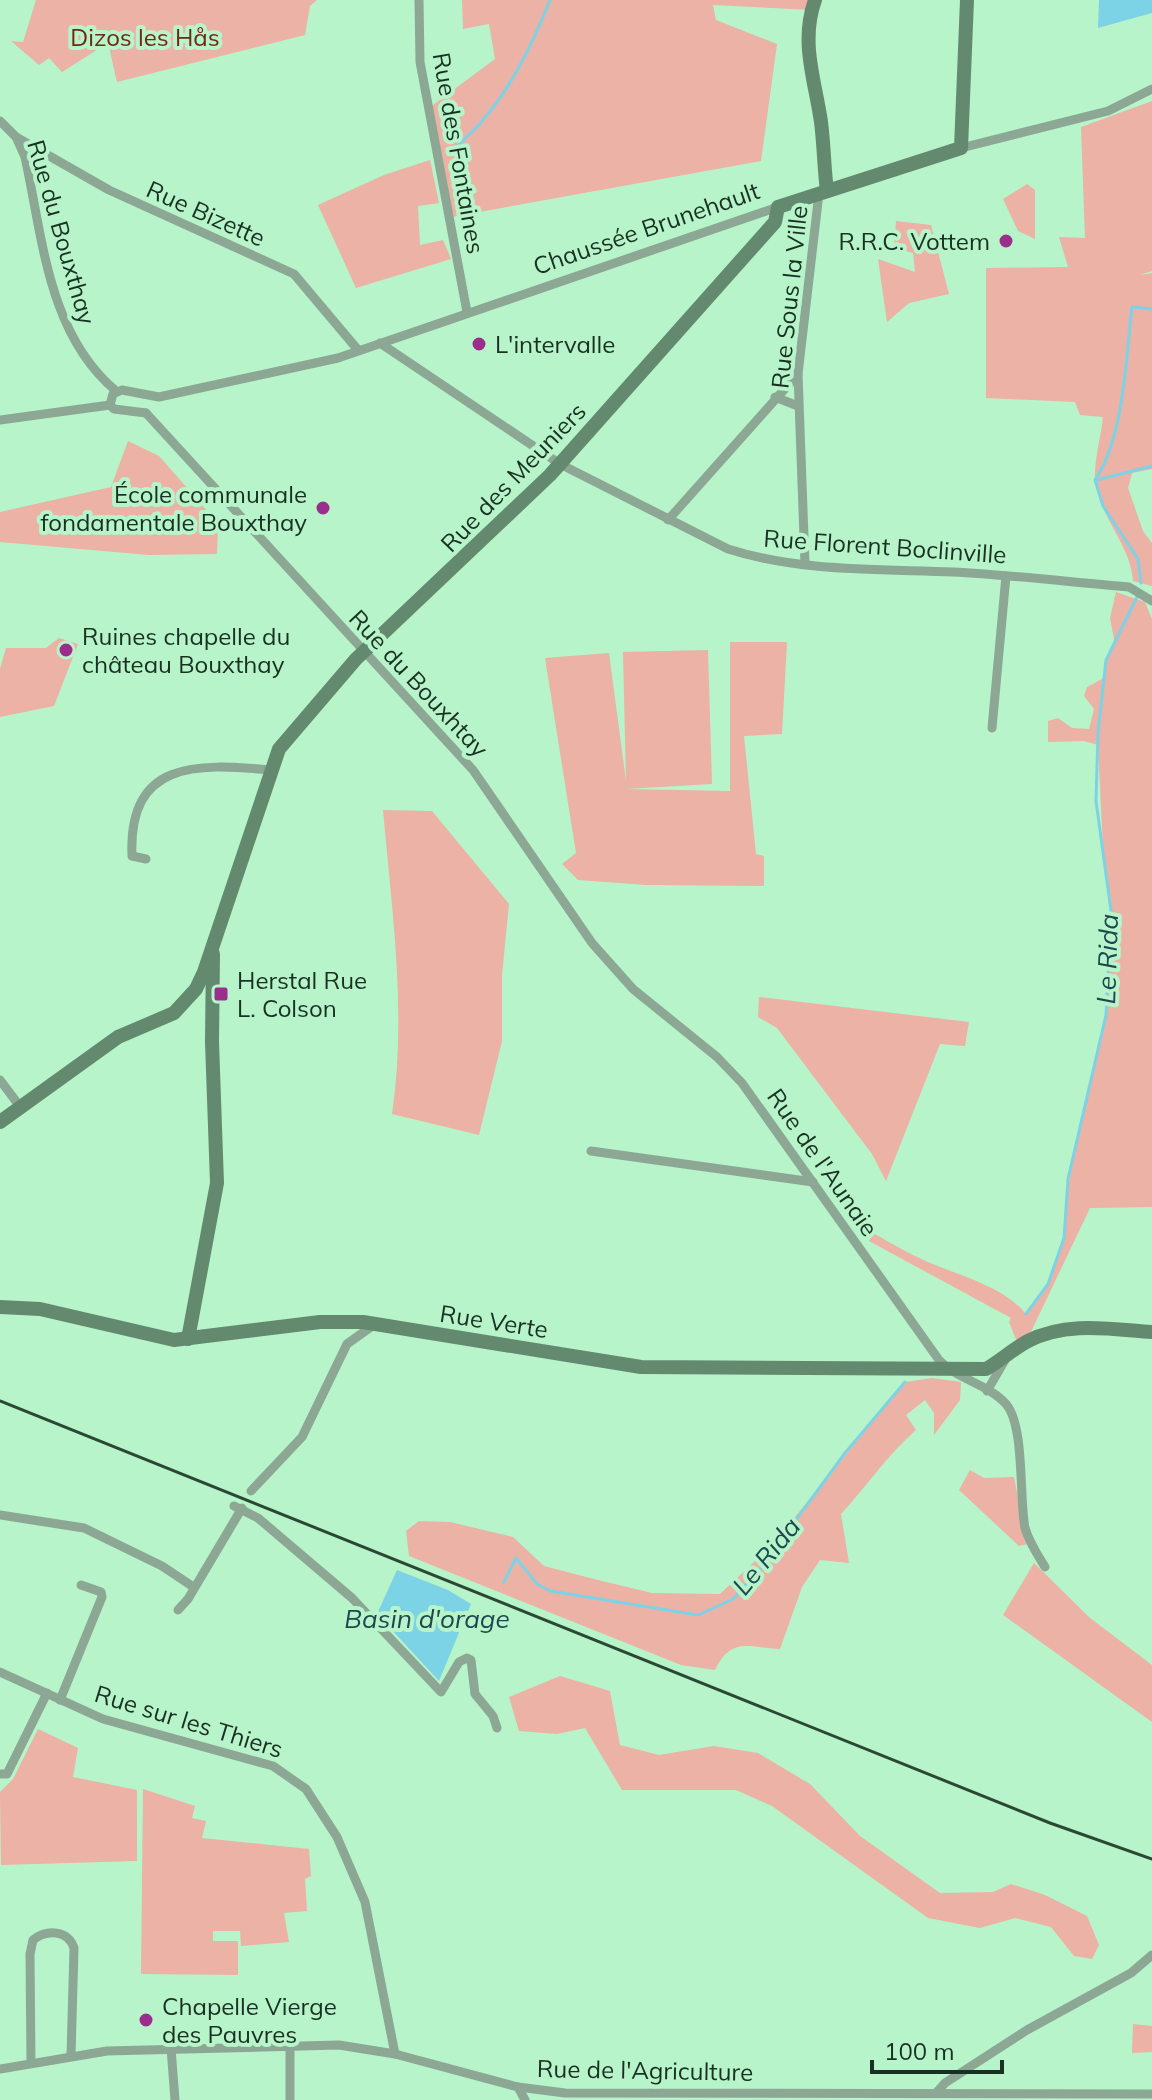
<svg xmlns="http://www.w3.org/2000/svg" width="1152" height="2100" viewBox="0 0 1152 2100" font-family="Mulish,sans-serif">
  <style>
    .green { fill: #ebb2a5 }
    .water { fill: #7dd3e6 }
    .lines { fill: none; stroke-linecap: round; stroke-linejoin: round }
    .stream { stroke: #7dd3e6; stroke-width: 3 }
    .street { stroke: #8da795; stroke-width: 9 }
    .secondary { stroke: #638a6f; stroke-width: 14 }
    .rail { stroke: #2b4835; stroke-width: 3 }
    .poi-dot { fill: #9b2d8c; stroke: #b7f4c9; stroke-width: 3 }
    .labels { text-anchor: middle; dominant-baseline: central; stroke-width: 8; stroke-linejoin: round; paint-order: stroke }
    .park-label { font-size: 24px; fill: #762513; stroke: #b7f4c9 }
    .street-label { font-size: 24px; fill: #193122; stroke: #b7f4c9 }
    .poi-label { font-size: 24px; fill: #193122; stroke: #b7f4c9; text-anchor: start }
    .water-label { font-size: 26px; font-style: italic; fill: #1f4750; stroke: #b7f4c9 }
  </style>
  <rect width="100%" height="100%" fill="#b7f4c9"/>
  <g class="green">
    <path d="M36 0H317L310 6 305 35 117 82 108 43 62 72 49 58 39 65 11 41 23 42Z"/>
    <path d="M462 0H815L811 10 713 5 716 20 777 44 761 161 452 217 429 108 495 59 489 24 463 29Z"/>
    <path d="M1152 101V271L1140 275 1152 273V469L1132 473 1128 488 1143 531 1152 543V586L1133 581C1131 545 1099 517 1095 480 1094 460 1101 437 1103 417L1080 415 1075 402 986 398V268L1068 267 1059 237 1085 238 1081 127Z"/>
    <path d="M430 160 439 203 418 206 420 245 443 240 451 259 356 288 318 205 384 175Z"/>
    <path d="M1027 184 1035 190V239L1018 231 1003 199Z"/>
    <path d="M896 221 931 225 949 294 909 303 887 322 878 259 915 272 913 253 894 248Z"/>
    <path d="M128 441 159 456 218 523 217 554 149 555 0 542V512L111 487Z"/>
    <path d="M1116 592 1145 602 1152 619V1207L1090 1208 1029 1336 1017 1342 1009 1322 1011 1318 869 1241 873 1233C891 1243 909 1254 928 1262 960 1276 1003 1286 1026 1314L1048 1284 1064 1238 1068 1179 1106 1015 1111 911 1104 870 1098 745 1084 741 1048 742V721L1058 718 1072 728 1089 729 1094 709 1084 696 1087 687 1104 678 1106 660 1115 645 1110 618Z"/>
    <path d="M59 638 78 644 54 706 0 717V669L6 648H46Z"/>
    <path d="M730 642H787L782 734 744 736 756 854 764 856V886L646 885 578 880 562 864 576 853 545 658 609 653 626 781 623 652 708 650 712 784 626 789 730 791Z"/>
    <path d="M383 810 432 811 509 904 502 975V1041L479 1135 392 1114C407 1013 392 912 383 810Z"/>
    <path d="M759 997 969 1022 965 1046 940 1044 886 1181 872 1154 777 1028 758 1017Z"/>
    <path d="M932 1378 961 1382 960 1400 934 1435V1413L925 1400 906 1415 916 1430C887 1455 867 1486 841 1514L849 1563 820 1560 802 1587 780 1649C748 1647 731 1637 715 1670L681 1665 409 1556 406 1531 419 1521 450 1522 513 1537 544 1566 598 1580 652 1593 720 1594 773 1544 905 1382Z"/>
    <path d="M970 1470 984 1478 1014 1477 1027 1544 1019 1546 959 1490Z"/>
    <path d="M1034 1563 1090 1618 1152 1665V1722L1003 1615Z"/>
    <path d="M560 1676 610 1691 620 1745 659 1755 714 1746 758 1753 810 1784 860 1836 940 1893 993 1892 1011 1884 1045 1895 1087 1916 1099 1945 1092 1959 1074 1956 1051 1927 1015 1918 980 1928 928 1918 772 1806 736 1790H622L585 1728 557 1734 519 1731 509 1697Z"/>
    <path d="M38 1729 78 1748 73 1777 137 1790V1861L1 1865 0 1792 13 1779Z"/>
    <path d="M143 1789 195 1806 192 1818 206 1821 202 1838 309 1849 311 1876 305 1879 307 1911 284 1913 289 1942 241 1946 240 1931H213V1941H238V1975L141 1974Z"/>
    <path d="M1133 2024 1152 2026V2052L1132 2053Z"/>
  </g>
  <g class="water">
    <path d="M1099 0H1152V13L1098 28Z"/>
    <path d="M397 1570 448 1590 471 1604 439 1681 377 1614Z"/>
  </g>
  <g class="lines">
    <g class="stream">
      <path d="M449 152C498 116 528 55 550 0"/>
      <path d="M1097 480 1152 466"/>
      <path d="M1141 583 1138 559 1103 506 1095 480C1124 438 1126 357 1132 307L1152 309"/>
      <path d="M1026 1314 1048 1284 1064 1238 1068 1179 1106 1015 1111 911 1096 801 1098 733 1106 660 1137 597"/>
      <path d="M504 1582 516 1558 537 1584 550 1591 698 1615 733 1599 757 1573 845 1453 905 1382"/>
    </g>
    <g class="street">
      <path d="M419 0 420 62 467 312"/>
      <path d="M0 121 16 137 25 157C43 239 48 334 116 391"/>
      <path d="M16 137 109 190 294 274 358 350"/>
      <path d="M961 148 1108 111 1152 89"/>
      <path d="M380 343 560 464 728 549C800 572 878 569 953 572 1012 575 1070 582 1129 587L1152 601"/>
      <path d="M775 397 798 406"/>
      <path d="M146 413 473 770 592 943 633 989 717 1057 742 1083 939 1360C957 1379 988 1384 1006 1404 1025 1426 1019 1498 1025 1528 1029 1542 1037 1554 1045 1567"/>
      <path d="M146 413 114 409 110 405 113 394 122 390 159 397 338 358 778 207"/>
      <path d="M0 420 110 405"/>
      <path d="M668 520 798 374"/>
      <path d="M805 564 798 374 819 193"/>
      <path d="M992 728 1006 576"/>
      <path d="M146 859 132 856C128 761 195 763 270 770"/>
      <path d="M0 1080 21 1108"/>
      <path d="M591 1151 813 1182"/>
      <path d="M987 1391 1005 1360"/>
      <path d="M251 1491 302 1437 347 1344 375 1324"/>
      <path d="M234 1506 258 1518 352 1598 441 1692 459 1662 467 1658 471 1660 475 1694 493 1716 497 1728"/>
      <path d="M0 1515 84 1528 162 1566 192 1586"/>
      <path d="M178 1610 188 1599 242 1508"/>
      <path d="M0 1672 103 1719 273 1766 306 1789 337 1837 365 1902 395 2054"/>
      <path d="M60 1700 102 1597 101 1592 81 1585"/>
      <path d="M0 1774H7L47 1693"/>
      <path d="M290 2044V2100"/>
      <path d="M171 2048 175 2100"/>
      <path d="M31 2063 30 1954 33 1940C47 1929 68 1930 74 1948L71 2056"/>
      <path d="M0 2069 107 2051 339 2045 395 2054 518 2087 565 2093 1152 2094"/>
      <path d="M518 2087 525 2100"/>
      <path d="M937 2092 945 2083 1027 2030 1131 1973 1152 1955"/>
    </g>
    <g class="secondary">
      <path d="M815 0C800 42 815 80 821 122 824 145 824 168 827 191"/>
      <path d="M0 1122 118 1037 174 1013 196 989 204 972 279 749 356 659 550 475 775 222 778 207 961 148 967 0"/>
      <path d="M0 1307 40 1309 174 1340 320 1322H363L641 1367 986 1369C1000 1361 1013 1349 1028 1341 1066 1321 1110 1329 1152 1332"/>
      <path d="M188 1339 217 1183 212 1042 213 954"/>
    </g>
    <path class="rail" d="M0 1401 1050 1823 1152 1859"/>
  </g>
  <g class="poi-dot">
    <circle cx="1006" cy="241" r="8"/>
    <circle cx="479" cy="344" r="8"/>
    <circle cx="323" cy="508" r="8"/>
    <circle cx="66" cy="650" r="8"/>
    <rect x="213" y="986" width="16" height="16" rx="4"/>
    <circle cx="146" cy="2020" r="8"/>
  </g>
  <g class="labels">
    <g class="park-label">
      <text x="145" y="37">Dizos les Hås</text>
    </g>
    <g class="street-label">
      <text transform="translate(459 153) rotate(80)">Rue des Fontaines</text>
      <text transform="translate(206 213) rotate(24)">Rue Bizette</text>
      <text transform="translate(646 228) rotate(-19)">Chaussée Brunehault</text>
      <text transform="translate(62 232) rotate(74)">Rue du Bouxthay</text>
      <text transform="translate(789 297) rotate(-84)">Rue Sous la Ville</text>
      <text transform="translate(513 477) rotate(-46)">Rue des Meuniers</text>
      <text transform="translate(885 546) rotate(4)">Rue Florent Boclinville</text>
      <text transform="translate(419 683) rotate(47)">Rue du Bouxhtay</text>
      <text transform="translate(823 1162) rotate(55)">Rue de l'Aunaie</text>
      <text transform="translate(494 1321) rotate(9)">Rue Verte</text>
      <text transform="translate(189 1721) rotate(17)">Rue sur les Thiers</text>
      <text transform="translate(645 2070) rotate(1)">Rue de l'Agriculture</text>
    </g>
    <g class="poi-label">
      <text x="990" y="241" text-anchor="end">R.R.C. Vottem</text>
      <text x="495" y="344">L'intervalle</text>
      <text x="307" y="494" text-anchor="end">École communale<tspan x="307" dy="28">fondamentale Bouxthay</tspan></text>
      <text x="82" y="636">Ruines chapelle du<tspan x="82" dy="28">château Bouxthay</tspan></text>
      <text x="237" y="980">Herstal Rue<tspan x="237" dy="28">L. Colson</tspan></text>
      <text x="162" y="2006">Chapelle Vierge<tspan x="162" dy="28">des Pauvres</tspan></text>
    </g>
    <g class="water-label">
      <text transform="translate(1107 959) rotate(-88)">Le Rida</text>
      <text transform="translate(766 1556) rotate(-51)">Le Rida</text>
      <text x="427" y="1618">Basin d'orage</text>
    </g>
  </g>
  <path d="M872 2060v12h130v-12" fill="none" stroke="#193122" stroke-width="4"/>
  <text x="884" y="2060" font-size="24" fill="#193122" stroke="#b7f4c9" stroke-width="6" paint-order="stroke">100 m</text>
</svg>
